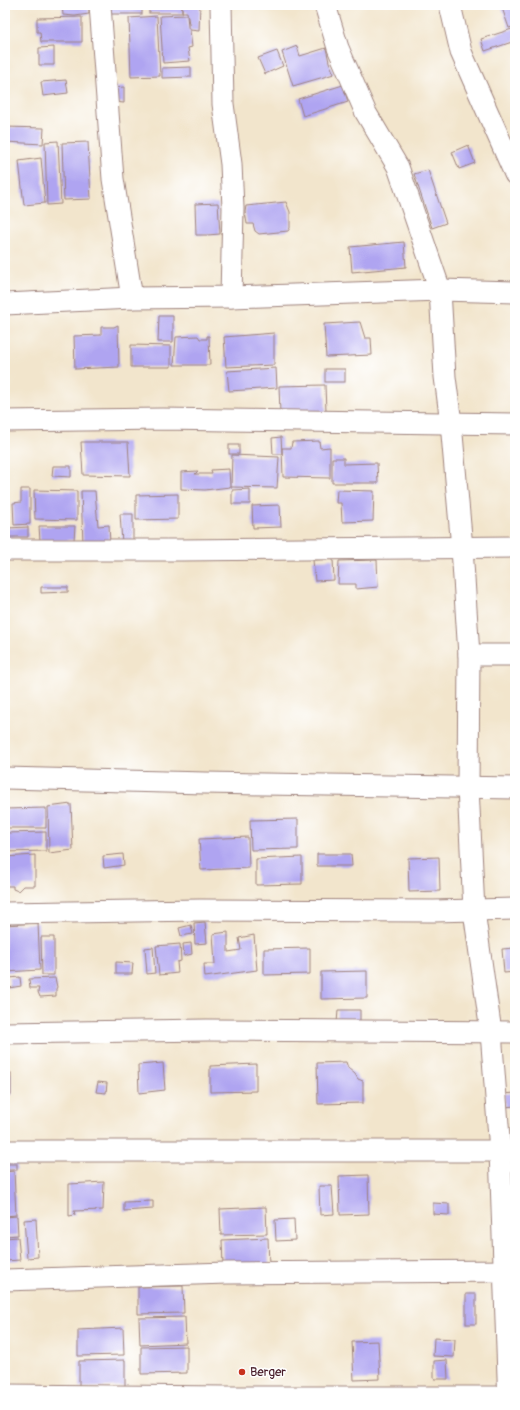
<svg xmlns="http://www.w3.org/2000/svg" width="520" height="1410" viewBox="0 0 520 1410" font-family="Pangolin,sans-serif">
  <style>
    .building { fill: #afa4f1 }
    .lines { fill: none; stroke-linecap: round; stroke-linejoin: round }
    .minor-casing { stroke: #9e827c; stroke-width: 23 }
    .minor { stroke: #fff; stroke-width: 21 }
    .poi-dot { fill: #c8321e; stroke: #fff; stroke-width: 1.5 }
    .labels { text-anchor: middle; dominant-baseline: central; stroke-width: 3; stroke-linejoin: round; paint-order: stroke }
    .poi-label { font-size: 13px; fill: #4a1f2b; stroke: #fff; text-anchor: start }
  </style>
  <rect width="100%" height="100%" fill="#fff"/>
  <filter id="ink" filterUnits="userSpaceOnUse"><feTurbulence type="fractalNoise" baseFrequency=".025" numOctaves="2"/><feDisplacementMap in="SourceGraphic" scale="8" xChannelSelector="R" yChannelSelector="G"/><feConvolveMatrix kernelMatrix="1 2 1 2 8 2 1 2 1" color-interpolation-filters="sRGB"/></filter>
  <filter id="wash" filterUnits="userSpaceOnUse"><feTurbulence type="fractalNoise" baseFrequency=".012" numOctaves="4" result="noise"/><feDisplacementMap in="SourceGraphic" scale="16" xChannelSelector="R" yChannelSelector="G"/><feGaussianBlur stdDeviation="0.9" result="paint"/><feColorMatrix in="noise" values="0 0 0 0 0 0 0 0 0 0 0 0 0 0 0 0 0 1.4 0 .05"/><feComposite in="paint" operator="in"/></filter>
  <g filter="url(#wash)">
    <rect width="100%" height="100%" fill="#f2e5cc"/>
    <g id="blocks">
      <g class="building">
        <path d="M62 5H89V14L75 16 63 15Z"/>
        <rect x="106" y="5" width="36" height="9"/>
        <rect x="149" y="5" width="33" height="8"/>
        <path d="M182 5H200L199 31 190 30 187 12H182Z"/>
        <path d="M501 5H513L515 11V26L509 28Z"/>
        <path d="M187 15 188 27 190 31 192 47 188 48 190 61 163 63 160 16Z"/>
        <path d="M157 16 160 76 131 77 129 18Z"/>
        <path d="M82 17V42H41L40 32H37V18Z"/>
        <path d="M515 28V41L485 51 481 39Z"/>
        <path d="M297 46 300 56 326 48 329 62 334 74 293 86 282 52Z"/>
        <path d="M54 47V65H39V48Z"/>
        <path d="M277 51 283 66 265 74 258 58Z"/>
        <path d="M191 67V77L162 78V68Z"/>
        <path d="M66 80 68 93 43 96 41 82Z"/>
        <path d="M343 85 348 102 303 116 298 99Z"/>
        <path d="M124 87V103L114 102V88Z"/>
        <path d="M5 127 44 128 43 144 5 142Z"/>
        <path d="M58 141 61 204 47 205 45 142Z"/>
        <path d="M88 142 91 199 64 200 62 143Z"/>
        <path d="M468 145 475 163 459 169 452 152Z"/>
        <path d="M41 158 45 203 24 205 19 161Z"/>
        <path d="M428 170 446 223 432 228 414 174Z"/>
        <path d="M286 202 290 212V228L288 231 259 234 255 231 253 224H247L245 212 246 206Z"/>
        <path d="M218 203 220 234 207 235H196L195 204Z"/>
        <path d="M404 242 406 267 352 272 350 247Z"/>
        <path d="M159 316H173V342H158Z"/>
        <path d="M360 322 365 338H371L372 355 326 357 324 324Z"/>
        <path d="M118 325 119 367 75 369 74 336 101 335V327H114Z"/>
        <path d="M274 333V365L226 367 224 337Z"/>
        <path d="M198 336 200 339H207V336H209L210 365H174L176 337Z"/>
        <path d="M131 345 171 346V367H131Z"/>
        <path d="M276 368 277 388 229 391 227 371Z"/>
        <rect x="325" y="369" width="20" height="13"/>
        <path d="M325 385 326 412 280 413 279 386Z"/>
        <path d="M281 437 282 454H273L272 438Z"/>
        <path d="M319 441 320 448 330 447V478L283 477 282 448H291L292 442Z"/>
        <path d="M81 442H128L130 476 83 475Z"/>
        <rect x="229" y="445" width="10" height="9"/>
        <path d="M232 455 279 457 277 488 231 487Z"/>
        <path d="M332 458H344V464L377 463 378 483H332Z"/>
        <path d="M53 466H71V477L52 476Z"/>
        <path d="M229 469 230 487 205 490 181 489V472L198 471 195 474H212L211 470Z"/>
        <path d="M21 489H30V524L14 525 13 503 21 502Z"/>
        <path d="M250 489V504H232V490Z"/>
        <path d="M34 490 77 491V520L35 519Z"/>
        <path d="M337 490 374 491 373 521 342 522 341 503H336Z"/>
        <path d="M81 491H95L98 526 109 525 110 544H83Z"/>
        <path d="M178 494V519L136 520V495Z"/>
        <path d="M280 505 281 527 253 528 252 506Z"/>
        <path d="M120 514H133V542L122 543Z"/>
        <path d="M39 526H75L74 540 40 541Z"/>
        <path d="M28 527V537H8L7 528Z"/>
        <path d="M333 559 334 580 315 581 313 560Z"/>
        <path d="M377 560 378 587 356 589V584H338L339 561Z"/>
        <path d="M41 587H68V592L41 593Z"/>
        <path d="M71 804 73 850 49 853 48 807Z"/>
        <path d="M512 806H515V835H514Z"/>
        <path d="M46 808V828H5V809Z"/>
        <path d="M298 819V849L251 850 250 820Z"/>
        <path d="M46 832V851L5 852V833Z"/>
        <path d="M248 837 249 868 201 870 199 839Z"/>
        <path d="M123 854 124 865 104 868 103 856Z"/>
        <path d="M317 854H351L352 866H317Z"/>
        <path d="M35 855V886H23L18 891 13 889V886H5V857Z"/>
        <path d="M302 857V884L256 885V859Z"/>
        <path d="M439 857 440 891 409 892 408 858Z"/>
        <path d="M205 922 207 943 195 944 194 923Z"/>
        <path d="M38 923 40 970 5 972V925Z"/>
        <path d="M191 925 193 934 181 936 179 928Z"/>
        <path d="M228 932V952L241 950 239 938 254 935 257 970 205 977 204 964H215L213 934Z"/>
        <path d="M41 937H54V975H42Z"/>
        <path d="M191 943 192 954 184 956 183 944Z"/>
        <path d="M180 944 181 961 177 962 178 973 159 975 156 946Z"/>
        <path d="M153 947 155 973 147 974 145 948Z"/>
        <path d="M310 948V974L264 975V949Z"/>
        <path d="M515 948V972L504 973 502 949Z"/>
        <path d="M116 962 133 963 132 974H116Z"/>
        <path d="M367 971V998L321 999V972Z"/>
        <path d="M20 977 21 986 9 988V978Z"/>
        <path d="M55 978 57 987 56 989V996L40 997 38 992 39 988H30L29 979Z"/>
        <path d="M338 1010H360V1024L337 1023Z"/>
        <path d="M346 1062 348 1068 355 1074 358 1079 363 1081V1103L318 1104 317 1063Z"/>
        <path d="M163 1063 165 1090 139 1093 138 1065Z"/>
        <path d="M256 1064V1091L210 1092V1066Z"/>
        <rect x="5" y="1073" width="6" height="22"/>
        <path d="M98 1082 107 1083 106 1093 96 1092Z"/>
        <path d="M515 1093V1106L505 1107 504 1094Z"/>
        <rect x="5" y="1164" width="12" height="6"/>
        <path d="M14 1171 16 1215 5 1216V1172Z"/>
        <path d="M368 1175 369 1214 340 1215 339 1176Z"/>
        <path d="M104 1182 103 1210 74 1211 75 1215 69 1216V1184Z"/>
        <path d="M319 1186H332L334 1214 320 1215Z"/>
        <path d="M153 1201V1209L124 1211V1202Z"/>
        <path d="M433 1203 449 1204V1215L433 1214Z"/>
        <path d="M266 1207 267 1234 221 1235 220 1209Z"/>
        <path d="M17 1216 18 1235 5 1236V1217Z"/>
        <path d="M36 1219 38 1257 27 1258 24 1220Z"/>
        <path d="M294 1219 295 1240 276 1241 275 1220Z"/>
        <path d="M18 1237 20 1260 5 1261V1238Z"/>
        <path d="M268 1238 269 1265 223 1266 222 1240Z"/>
        <path d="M183 1286 184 1313 138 1314V1287Z"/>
        <rect x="466" y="1294" width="10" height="30"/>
        <path d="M185 1317 186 1343 140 1345 139 1318Z"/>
        <path d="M123 1328 124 1355 78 1356V1330Z"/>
        <path d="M434 1338 455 1339 454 1357 433 1356Z"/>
        <path d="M378 1341 380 1379 354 1380 352 1342Z"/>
        <path d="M187 1346V1373L141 1374V1347Z"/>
        <path d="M125 1360V1386L79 1388V1361Z"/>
        <path d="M447 1360 448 1379H434V1361Z"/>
      </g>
    </g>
  </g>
  <g filter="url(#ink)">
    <use href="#blocks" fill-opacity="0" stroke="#9e827c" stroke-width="1"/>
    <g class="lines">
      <g class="minor-casing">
        <g id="minor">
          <path d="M100 5 113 179 132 298"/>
          <path d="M221 5 223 104 231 164 233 208 231 297"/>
          <path d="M325 5 338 48 366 113 398 167 440 290 445 377 451 423 462 548 469 655 468 787 474 911 491 1032 500 1151 509 1405"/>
          <path d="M450 5 461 52 515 174"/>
          <path d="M5 304 132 298 231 297 440 290 515 292"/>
          <path d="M5 421 162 419 515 424"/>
          <path d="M5 550H180L515 547"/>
          <path d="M469 655H515"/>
          <path d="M5 778 205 783 515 788"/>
          <path d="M5 913 200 910 434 911 515 909"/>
          <path d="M5 1033 207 1030 515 1032"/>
          <path d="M5 1151H515"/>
          <path d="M5 1280 227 1273 515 1271"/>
          <path d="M5 1395 226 1397H515"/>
        </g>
      </g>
      <use href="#minor" class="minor"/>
    </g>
  </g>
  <circle class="poi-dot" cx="242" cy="1372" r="4"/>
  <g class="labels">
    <g class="poi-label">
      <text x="250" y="1372">Berger</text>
    </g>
  </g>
  <rect width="520" height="1410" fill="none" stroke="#fff" stroke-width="20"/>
</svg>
